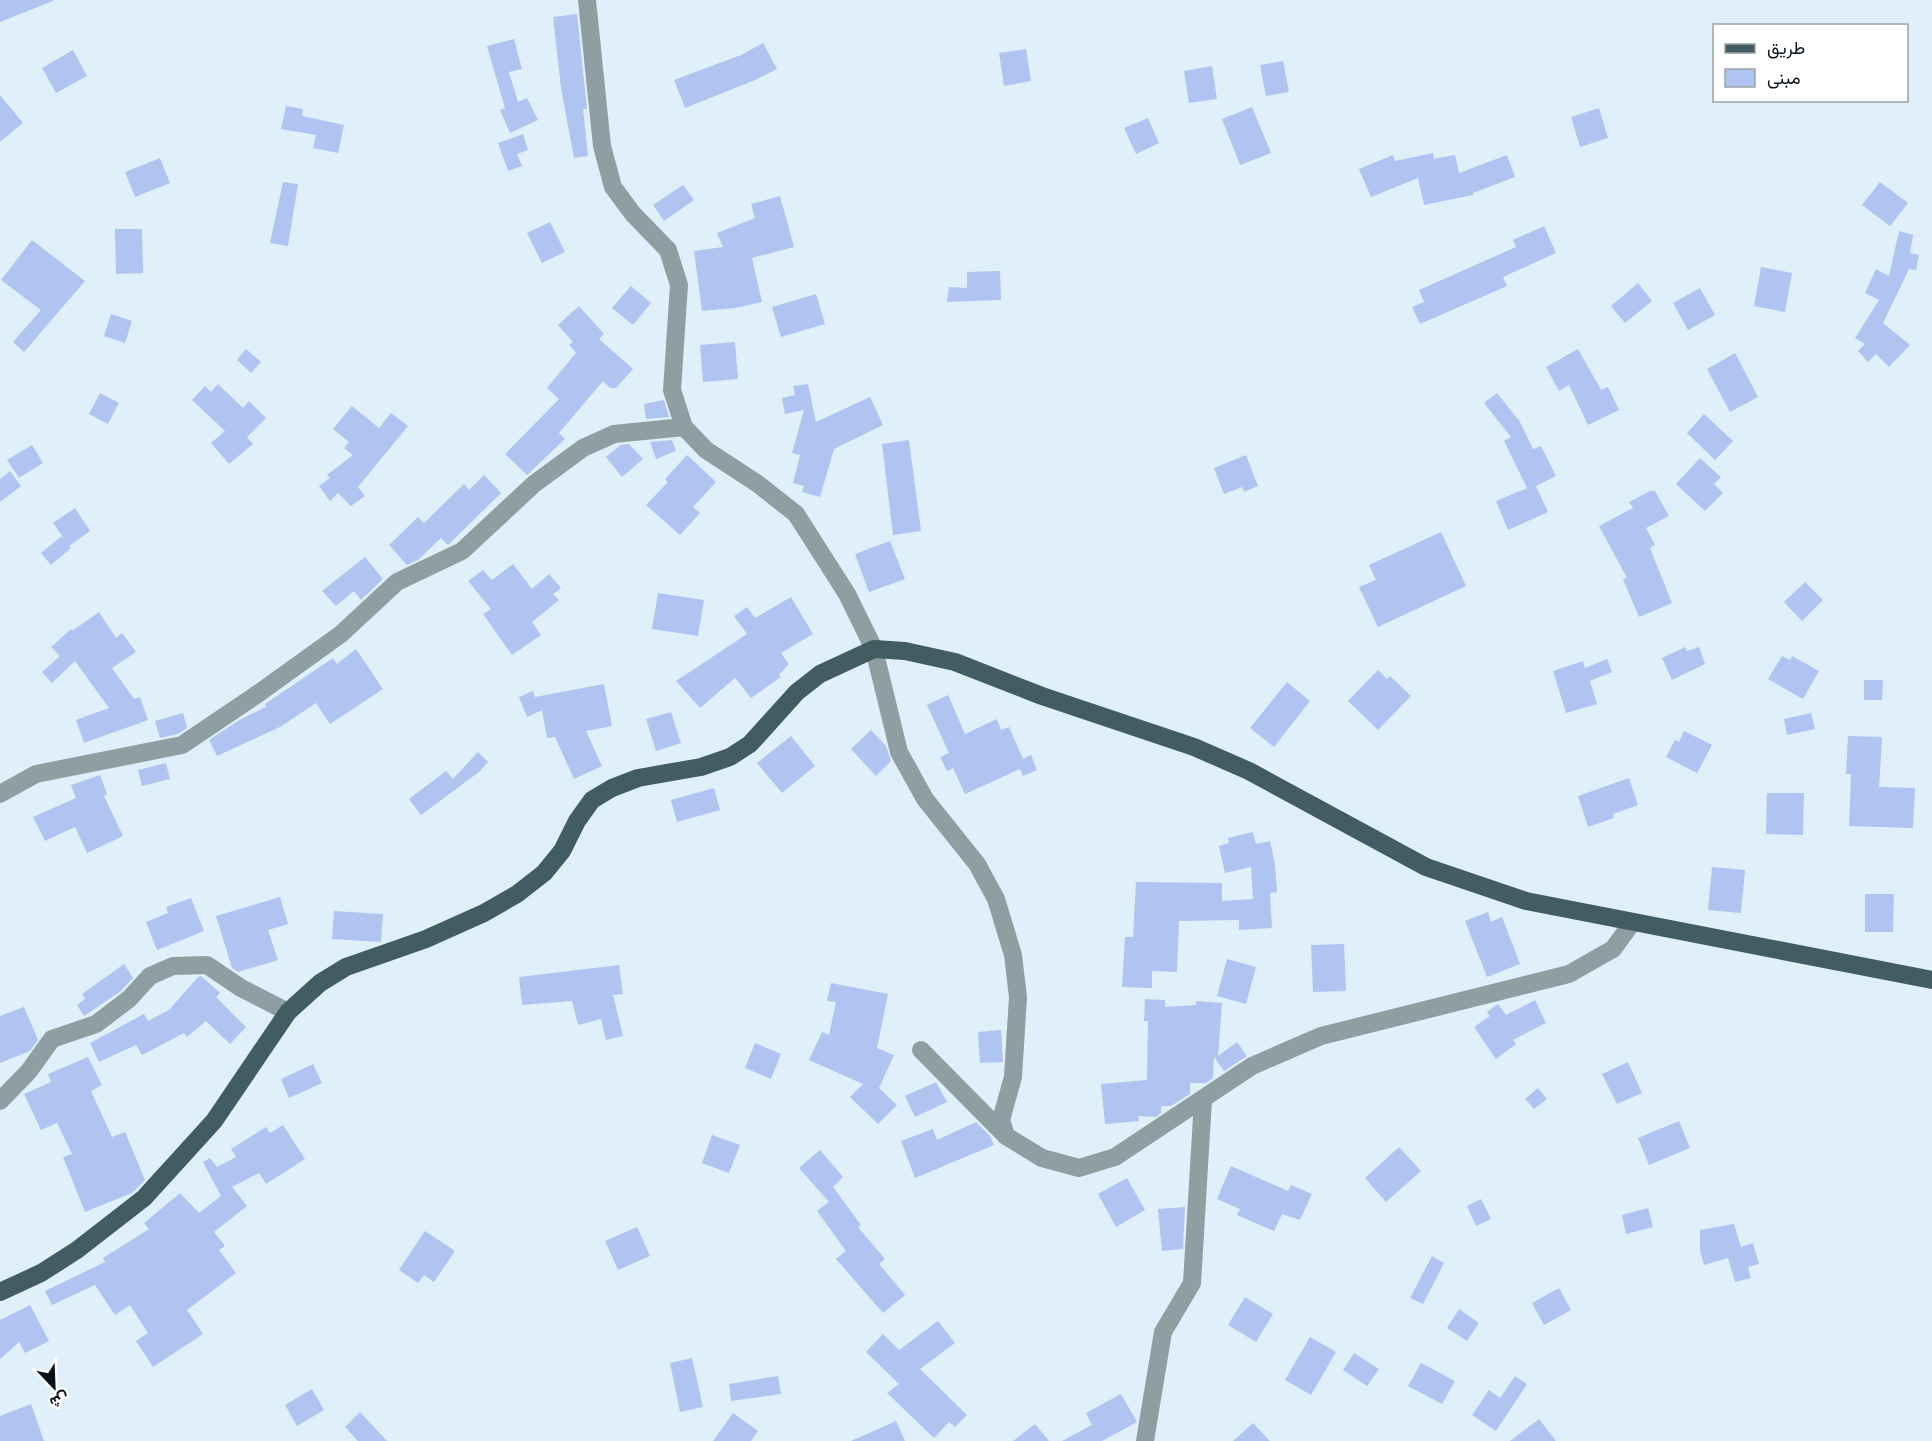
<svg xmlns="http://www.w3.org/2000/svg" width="1932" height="1441" viewBox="0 0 1932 1441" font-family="'Source Serif 4',Vazirmatn,serif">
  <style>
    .building { fill: #afc4f1 }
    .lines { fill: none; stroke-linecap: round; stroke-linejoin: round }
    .minor { stroke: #8f9ea0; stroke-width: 18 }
    .major { stroke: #425d61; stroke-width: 18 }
  </style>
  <rect width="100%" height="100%" fill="#dff0fb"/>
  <g class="building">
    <path d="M0 0H53V1L0 22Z"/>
    <path d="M577 14 587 109H583L588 156 574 158 561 88 553 17Z"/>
    <path d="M514 39 522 69 509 72 518 102 527 98 538 120 510 133 500 110 505 108 487 46Z"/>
    <path d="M763 43 777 69 755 80 685 108 674 80 741 55Z"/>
    <path d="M1026 49 1031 81 1004 86 999 53Z"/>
    <path d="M73 50 87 76 56 93 42 68Z"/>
    <path d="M1283 61 1289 92 1266 96 1260 65Z"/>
    <path d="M1212 66 1217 99 1189 103 1184 71Z"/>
    <path d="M0 95 23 123 0 142Z"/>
    <path d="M286 106 303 109 302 116 344 125 338 153 313 148 316 135 281 129Z"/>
    <path d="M1252 107 1271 153 1240 165 1222 119Z"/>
    <path d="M1599 108 1608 138 1580 147 1571 117Z"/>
    <path d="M1148 118 1159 143 1136 154 1124 128Z"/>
    <path d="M523 134 528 150 517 154 522 166 508 171 498 143Z"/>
    <path d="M1433 153 1434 159 1455 155 1459 173 1507 155 1515 177 1473 193V195L1424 205 1418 178 1371 197 1359 169 1393 155 1395 161Z"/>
    <path d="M160 158 170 183 135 197 125 172Z"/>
    <path d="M283 182 298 184 288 246 270 243Z"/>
    <path d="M1880 182 1908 203 1890 226 1862 205Z"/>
    <path d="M683 185 694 200 664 221 653 205Z"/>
    <path d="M780 196 794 247 752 258 762 302 735 308 702 311 694 251 723 247 717 233 755 218 751 204Z"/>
    <path d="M550 222 565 252 542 263 527 233Z"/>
    <path d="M1544 226 1556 253 1503 277 1507 286 1420 324 1412 307 1424 302 1419 290 1516 247 1513 240Z"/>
    <path d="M115 229H142L143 273 116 274Z"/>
    <path d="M1899 231 1913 235 1910 253 1919 255 1916 270 1909 269 1883 323 1910 345 1889 367 1876 354 1868 362 1858 351 1865 344 1855 338 1879 300 1865 293 1876 269 1889 276Z"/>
    <path d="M32 240 85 281 24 352 13 342 41 310 1 280Z"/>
    <path d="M1761 267 1792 273 1785 312 1754 306Z"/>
    <path d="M1000 271 1001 300 947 302 949 287 967 288V272Z"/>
    <path d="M1638 283 1652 301 1625 323 1611 306Z"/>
    <path d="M631 286 651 303 633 325 612 308Z"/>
    <path d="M1700 288 1715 315 1688 330 1673 303Z"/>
    <path d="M816 294 825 324 781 337 772 307Z"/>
    <path d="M579 306 604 334 599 339 633 369 616 388H610L603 381 559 433 565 439 527 475 505 454 559 399 547 388 576 353 569 345 573 342 558 325Z"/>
    <path d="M111 314 132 321 125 343 104 336Z"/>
    <path d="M735 342 738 379 703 382 700 345Z"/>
    <path d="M246 349 261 362 251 373 237 360Z"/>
    <path d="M1578 349 1601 390 1608 387 1619 410 1588 425 1569 385 1559 391 1546 367Z"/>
    <path d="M1735 353 1758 397 1730 412 1707 369Z"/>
    <path d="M218 384 243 408 249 401 266 418 247 437 253 444 229 464 211 443 225 431 192 400 205 386 211 392Z"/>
    <path d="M808 384 816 422 870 397 883 425 834 449 820 497 802 492 804 486 793 483 800 455 792 453 804 410 785 414 782 398 795 395 793 386Z"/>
    <path d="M100 393 119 403 108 424 89 414Z"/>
    <path d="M1497 393 1520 422 1533 449 1541 446 1556 476 1536 486 1548 512 1508 530 1496 501 1527 488 1504 441 1511 437 1484 403Z"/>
    <path d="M664 400 669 417 646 419 644 404Z"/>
    <path d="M352 406 379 428 391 413 408 426 358 487 365 496 351 506 338 493 330 501 319 486 330 478 327 475 353 455 344 448 349 442 333 429Z"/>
    <path d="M1704 414 1733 441 1715 460 1687 433Z"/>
    <path d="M672 440 676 451 656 459 650 442Z"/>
    <path d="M909 440 921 531 893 535 882 444Z"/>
    <path d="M629 444 643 459 622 477 606 457 621 445Z"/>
    <path d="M32 445 43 463 19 478 7 460Z"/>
    <path d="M687 455 716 482 693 507 700 513 680 535 646 505 668 482 665 479Z"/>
    <path d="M1246 455 1258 486 1244 492 1242 487 1224 494 1214 468Z"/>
    <path d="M1700 458 1721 477 1714 484 1723 493 1705 511 1676 484Z"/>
    <path d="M10 471 21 486 0 502V479Z"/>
    <path d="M484 475 501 493 448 545 441 538 418 560 407 565 389 545 418 517 424 523 464 484 469 490Z"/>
    <path d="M1650 491H1655L1669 516 1646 528 1655 545 1650 548 1672 603 1639 617 1623 579 1627 578 1599 526 1633 508 1629 502Z"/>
    <path d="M75 508 90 531 69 546 71 548 51 565 41 553 62 536 69 545 53 523Z"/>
    <path d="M1441 532 1466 586 1378 627 1359 587 1376 580 1369 565Z"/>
    <path d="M890 541 905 579 869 592 855 554Z"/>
    <path d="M365 557 383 579 361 600 354 591 336 606 322 591Z"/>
    <path d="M513 564 532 589 549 574 561 588 553 594 559 600 532 622 541 635 512 655 483 614 491 609 468 581 483 570 492 580Z"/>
    <path d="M1805 582 1823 600 1802 621 1784 602Z"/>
    <path d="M658 593 704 600 698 636 652 629Z"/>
    <path d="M791 597 813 634 781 653 789 664 779 675 781 677 751 698 735 678 700 708 676 681 747 634 734 616 747 607 755 618Z"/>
    <path d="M99 612 116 638 122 633 136 652 112 668 134 699 140 697 148 720 84 743 76 720 109 708 75 661 52 683 42 672 60 656 51 647 71 629 72 631Z"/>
    <path d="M1685 647 1687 651 1699 647 1705 664 1672 680 1662 658Z"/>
    <path d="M356 649 383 689 330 724 316 703 280 727 217 756 209 740 241 719 266 707 265 704 333 658 337 664Z"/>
    <path d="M1782 656 1790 660 1792 656 1819 671 1803 699 1768 679Z"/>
    <path d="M1607 659 1612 672 1590 681 1597 704 1566 713 1553 671 1583 661 1585 668Z"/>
    <path d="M1378 670 1387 679 1390 676 1411 696 1378 730 1348 701Z"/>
    <path d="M1864 680H1883L1882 700H1864Z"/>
    <path d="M1287 682 1310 701 1274 747 1250 728Z"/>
    <path d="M604 684 612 726 586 731 602 766 574 779 555 737 547 738 542 710 527 717 519 697 533 691 535 697Z"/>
    <path d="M948 695 965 734 997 719 1001 730 1009 727 1023 759 1031 755 1037 770 1023 776 1020 769 965 794 953 768 947 771 940 757 949 753 927 705Z"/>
    <path d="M671 712 681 743 656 751 646 719Z"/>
    <path d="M183 713 187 728 178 734 160 738 155 721Z"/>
    <path d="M1811 713 1815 729 1787 735 1784 719Z"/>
    <path d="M871 730 886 746 891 761 876 776 851 749Z"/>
    <path d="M1684 731 1712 745 1697 773 1666 757 1675 740 1679 742Z"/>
    <path d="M791 736 815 766 782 793 757 763Z"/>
    <path d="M1848 736 1882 737 1879 787 1915 788 1913 828 1849 826 1851 774H1846Z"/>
    <path d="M478 752 488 762 479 772 421 815 409 799 446 771 453 779Z"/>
    <path d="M166 763 170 779 142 786 138 770Z"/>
    <path d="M100 775 107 794 104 796 123 836 87 853 75 827 45 841 33 817 76 798 71 785Z"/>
    <path d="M1629 778 1638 805 1613 814 1614 818 1588 827 1578 796Z"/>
    <path d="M714 788 720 810 677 822 671 800Z"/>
    <path d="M1767 793H1804L1803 835 1766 834Z"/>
    <path d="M1253 832 1256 844 1270 841 1275 865 1277 892 1270 893 1272 928 1239 930V920L1179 921 1177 972 1152 971V988L1122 987 1125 937H1133L1136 882 1222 883V901L1253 899 1251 867 1225 873 1219 846 1229 843 1228 838Z"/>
    <path d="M1712 867 1745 870 1741 913 1708 910Z"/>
    <path d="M1865 894H1894L1893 932H1865Z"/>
    <path d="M280 897 288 924 268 930 278 960 238 972 232 968 216 916Z"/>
    <path d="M191 898 204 931 157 950 146 922 168 913 166 907Z"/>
    <path d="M334 911 383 914 381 942 332 939Z"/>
    <path d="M1488 912 1491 922 1502 917 1520 964 1487 977 1465 921Z"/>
    <path d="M1344 944 1346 991 1313 992 1311 945Z"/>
    <path d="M1227 959 1256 967 1246 1004 1217 996Z"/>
    <path d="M124 964 133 978 121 991 84 1016 77 1005 85 999 82 994Z"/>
    <path d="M619 965 623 994 613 995 623 1036 606 1040 601 1019 578 1025 572 1001 522 1005 519 977Z"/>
    <path d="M201 976 220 993 216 997 246 1027 230 1044 206 1021 187 1037 184 1033 142 1055 136 1045 99 1062 90 1043 144 1014 148 1021 169 1010 198 977Z"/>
    <path d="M831 983 888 994 877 1048 894 1055 879 1088 897 1105 878 1124 850 1097 863 1084 809 1060 822 1032 829 1035 836 1002 827 1001Z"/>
    <path d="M1145 999 1165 1000V1007L1196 1005V1001L1222 1003 1218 1056 1237 1042 1247 1056 1224 1071 1214 1057 1213 1078 1206 1083H1190V1094L1171 1106H1161V1113L1156 1117 1138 1116 1139 1121 1105 1124 1101 1084 1147 1080 1148 1021H1144Z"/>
    <path d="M1535 1000 1546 1023 1513 1040 1516 1044 1496 1059 1474 1027 1490 1016 1487 1012 1498 1004 1506 1015Z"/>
    <path d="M24 1007 38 1040 30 1051 0 1063V1016Z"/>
    <path d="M1001 1030 1003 1062 980 1063 978 1032Z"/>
    <path d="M755 1043 781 1054 771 1079 745 1068Z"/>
    <path d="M88 1057 102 1085 91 1091 112 1137 125 1132 145 1180 132 1193 85 1212 63 1157 72 1154 57 1123 41 1130 24 1094 51 1082 48 1074Z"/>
    <path d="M1628 1062 1642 1093 1617 1104 1602 1074Z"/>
    <path d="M313 1064 322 1083 289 1098 281 1079Z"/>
    <path d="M936 1082 947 1102 915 1117 905 1096Z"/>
    <path d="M1538 1088 1547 1099 1534 1109 1525 1099Z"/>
    <path d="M1679 1121 1690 1148 1649 1165 1638 1138Z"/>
    <path d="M976 1122 990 1136 994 1145 915 1178 901 1141 933 1129 937 1140Z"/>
    <path d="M283 1125 305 1159 266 1184 259 1173 232 1187 247 1206 214 1232 225 1246 219 1250 236 1273 187 1310 203 1334 153 1367 136 1341 148 1333 130 1305 115 1315 95 1285 52 1305 45 1291 105 1262 103 1258 149 1229 144 1223 180 1193 199 1213 221 1196 203 1162 210 1158 217 1167 236 1157 231 1149 266 1127 270 1133Z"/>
    <path d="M712 1135 740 1145 729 1173 702 1163Z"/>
    <path d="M1399 1147 1421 1171 1386 1202 1365 1178Z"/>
    <path d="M820 1150 843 1177 833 1187 861 1225 858 1227 885 1259 879 1264 905 1295 883 1313 836 1259 846 1251 817 1211 829 1202 799 1168Z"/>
    <path d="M1231 1166 1288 1191 1291 1185 1312 1194 1300 1220 1282 1214 1274 1231 1237 1215 1240 1209 1217 1199Z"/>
    <path d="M1127 1178 1145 1210 1116 1227 1098 1194Z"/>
    <path d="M1481 1199 1491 1219 1476 1226 1467 1206Z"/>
    <path d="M1185 1207 1183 1249 1162 1251 1158 1209Z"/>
    <path d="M1648 1208 1653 1227 1626 1234 1622 1215Z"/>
    <path d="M1734 1224 1741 1247 1753 1243 1759 1264 1748 1267 1751 1278 1735 1282 1728 1258 1704 1265 1700 1251V1230Z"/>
    <path d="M637 1227 650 1256 618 1270 605 1241Z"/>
    <path d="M425 1231 455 1251 434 1282 424 1275 418 1283 399 1270Z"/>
    <path d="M1432 1256 1444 1263 1423 1304 1410 1298Z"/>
    <path d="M1559 1288 1571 1310 1544 1325 1532 1303Z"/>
    <path d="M1245 1297 1273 1314 1256 1342 1228 1325Z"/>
    <path d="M30 1305 49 1341 25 1353 19 1342 0 1359V1320Z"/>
    <path d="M1459 1309 1479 1323 1467 1341 1447 1328Z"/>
    <path d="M938 1321 955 1343 920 1369 967 1415 955 1427 949 1422 934 1438 887 1393 899 1384 866 1352 883 1334 899 1350Z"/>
    <path d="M1310 1337 1336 1352 1311 1395 1285 1380Z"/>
    <path d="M1354 1353 1379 1369 1367 1386 1343 1370Z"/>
    <path d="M692 1358 703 1407 680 1412 670 1363Z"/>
    <path d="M1421 1363 1455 1381 1442 1404 1408 1386Z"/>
    <path d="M778 1376 781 1394 731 1401 729 1384Z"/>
    <path d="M1515 1376 1527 1384 1496 1431 1472 1415 1489 1390 1500 1398Z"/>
    <path d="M312 1389 324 1410 297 1426 285 1405Z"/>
    <path d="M1121 1394 1137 1422 1102 1441H1062L1092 1425 1086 1413Z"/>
    <path d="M31 1404 44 1441H0V1416Z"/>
    <path d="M360 1412 387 1441H358L345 1427Z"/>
    <path d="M733 1413 758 1431 751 1441H713Z"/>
    <path d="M1539 1419 1556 1441H1510Z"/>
    <path d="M896 1421 905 1441H851Z"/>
    <path d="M1253 1423 1270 1441H1233Z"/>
    <path d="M1035 1424 1049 1441H1013Z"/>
  </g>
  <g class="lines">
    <g class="minor">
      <path d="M587 0 602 146 613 187 633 214 668 250 679 285 672 390 684 427 706 450 758 484 796 514 847 594 874 649 899 752 925 799 977 864 996 899 1013 955 1018 997 1013 1077 1001 1120 1006 1136 1042 1158 1079 1168 1115 1157 1252 1066 1321 1036 1569 974 1613 949 1632 923"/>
      <path d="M0 794 36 774 182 745 259 693 341 634 397 582 462 551 534 484 583 448 614 434 684 427"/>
      <path d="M921 1050 1005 1135"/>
      <path d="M0 1101 29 1071 52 1039 96 1024 129 999 150 976 173 966 207 965 241 988 288 1012"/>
      <path d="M1145 1441 1163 1332 1192 1283 1203 1100"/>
    </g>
    <path class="major" d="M0 1292 41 1273 77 1250 144 1198 214 1121 288 1012 320 983 346 967 426 939 484 913 517 894 544 873 562 851 577 821 592 800 612 788 638 778 701 767 730 757 750 744 797 692 820 674 874 649 905 651 955 662 1042 696 1194 747 1249 771 1426 867 1526 901 1932 980"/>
  </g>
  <rect x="1713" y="24" width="195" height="78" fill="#ffffff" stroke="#9da1a3" stroke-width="1.5"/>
  <rect x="1725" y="44" width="30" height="9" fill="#425d61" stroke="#9da1a3" stroke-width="1.5"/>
  <text x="1767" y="54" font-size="18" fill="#09131a">طريق</text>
  <rect x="1725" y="69" width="30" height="18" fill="#afc4f1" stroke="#9da1a3" stroke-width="1.5"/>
  <text x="1767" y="84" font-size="18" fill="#09131a">مبنى</text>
  <g transform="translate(54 1387) rotate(157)" stroke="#ffffff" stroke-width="4.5" paint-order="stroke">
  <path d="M0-4.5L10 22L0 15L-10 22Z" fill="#09131a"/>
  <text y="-9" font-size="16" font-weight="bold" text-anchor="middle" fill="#09131a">ش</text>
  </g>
</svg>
